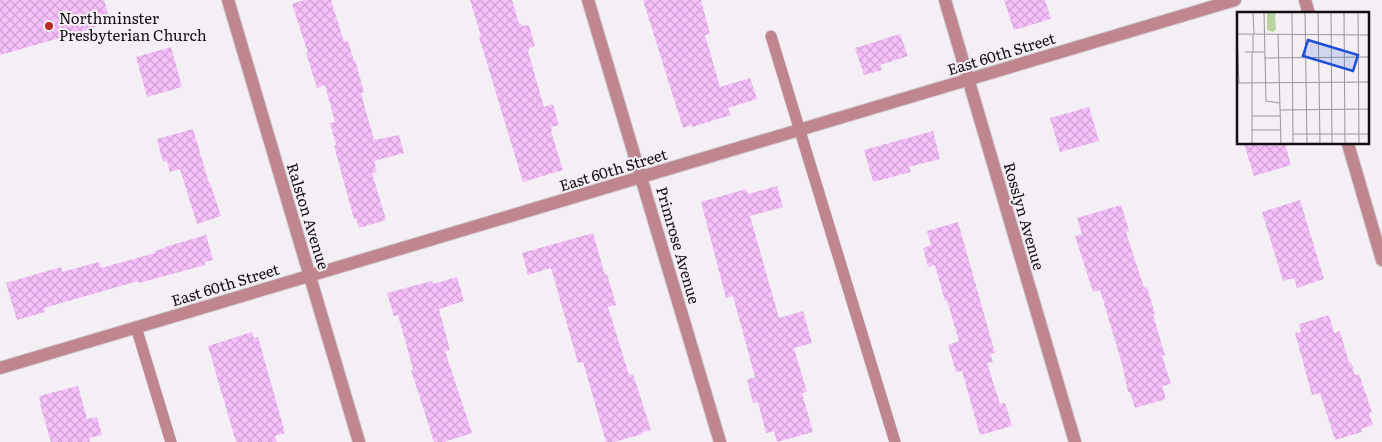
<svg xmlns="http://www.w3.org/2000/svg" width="1382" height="442" viewBox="0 0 1382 442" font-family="Literata,serif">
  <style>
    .building { fill: url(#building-cross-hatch) }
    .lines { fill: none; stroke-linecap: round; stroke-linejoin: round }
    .service-casing { stroke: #d0cad1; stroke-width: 12 }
    .minor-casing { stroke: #d0cad1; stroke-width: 14 }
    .service { stroke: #bf868d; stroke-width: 11 }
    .minor { stroke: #bf868d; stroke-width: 12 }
    .poi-dot { fill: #b92b21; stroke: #f4eef5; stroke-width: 2 }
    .labels { text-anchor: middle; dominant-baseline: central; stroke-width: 4; stroke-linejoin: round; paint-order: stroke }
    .poi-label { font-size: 15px; fill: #110f11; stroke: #f4eef5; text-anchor: start }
    .street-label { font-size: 15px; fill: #110f11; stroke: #f4eef5 }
    .inset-road { fill: none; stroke: #99959a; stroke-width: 1 }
    .view { fill: #1d4ed8; fill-opacity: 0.15; stroke: #1d4ed8; stroke-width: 2.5 }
    .inset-edge { fill: none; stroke: #110f11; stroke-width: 2.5 }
  </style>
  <defs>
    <pattern id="building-cross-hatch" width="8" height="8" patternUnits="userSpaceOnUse" patternTransform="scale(1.25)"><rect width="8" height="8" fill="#f5bffa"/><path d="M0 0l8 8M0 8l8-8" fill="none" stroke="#d1a3d5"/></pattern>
  </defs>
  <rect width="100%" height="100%" fill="#f4eef5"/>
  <g class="building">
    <path d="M0 0H104L110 21 84 31 0 55Z"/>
    <path d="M304 0H331L344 42 348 41 354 61 355 60 364 92 361 93 374 140 399 135 404 153 374 161 377 172 372 173 386 220 359 228 356 219H354L334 146 336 145 330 123 335 122 325 85 317 88 306 53H308L292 4Z"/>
    <path d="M470 0H512L519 24 521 23 522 26 529 25 535 46 529 48V50L528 51 543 104 544 107 553 104 559 125 551 127 552 131H551L563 170 523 182 479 37 481 36Z"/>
    <path d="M643 0H701L710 34 705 35 720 87 750 78 757 99 728 108 731 115 692 127 691 125 683 128Z"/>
    <path d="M1004 0H1045L1051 19 1014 30Z"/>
    <path d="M900 34 908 56 880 65 882 70 864 75 855 48Z"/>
    <path d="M171 47 182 87 147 97 136 57Z"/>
    <path d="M1089 107 1099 141 1060 152 1050 118Z"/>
    <path d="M193 129 209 183H210L221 216 197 224 180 169 170 172 167 161 163 162 157 139Z"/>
    <path d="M933 131 940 159 909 167 911 172 873 182 864 150Z"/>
    <path d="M1244 144H1285L1291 165 1254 176Z"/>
    <path d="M777 186 783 207 750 216 779 318 803 311 812 343 794 348 807 392 802 393 813 432 777 442 774 431 766 433 758 402 753 403 747 380 755 377 733 296 726 298 701 202 746 189 748 194Z"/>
    <path d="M1300 200 1324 279 1297 288 1294 278 1283 281 1262 212Z"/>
    <path d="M1121 205 1129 231 1126 232 1144 288 1147 287 1155 314 1153 315 1165 355 1162 356 1171 384 1162 386 1166 399 1135 408 1130 392H1128L1122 364 1100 290 1093 292 1075 236 1082 234 1077 218Z"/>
    <path d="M958 222 995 353 990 354 993 362 987 363 1000 404 1005 403 1012 426 980 435 962 371 956 372 948 345 959 341 947 300 945 301 935 265 928 267 923 248 931 245 927 231Z"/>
    <path d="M593 233 605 275 607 274 616 305 608 307 629 375 633 374 651 430 642 432 643 434 614 442H606L583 362 578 363 551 268 528 275 522 253Z"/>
    <path d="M206 235 213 260 205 262V265L139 283 138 281 44 308 45 312 17 320 6 283 61 267 62 272 99 262 101 268 155 253V251L165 248V247Z"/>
    <path d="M457 277 464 301 439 309 450 350 445 351 472 433 444 442H434L411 370 413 369 398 315 394 316 387 293 432 281 433 284Z"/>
    <path d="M1329 315 1334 333 1340 331 1349 363 1351 362 1355 375 1359 374 1372 412 1369 413 1373 425 1361 429 1362 432 1335 440 1320 393 1312 395 1295 333 1301 332 1299 324Z"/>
    <path d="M252 332 254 338 258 337 285 433 275 436 277 442H236L208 346Z"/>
    <path d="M78 386 87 419 97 417 102 435 89 438 90 442H51L40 404H41L39 396Z"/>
  </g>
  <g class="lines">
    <g class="service-casing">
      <g id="service">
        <path d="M771 36 895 442"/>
        <path d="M136 327 171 442"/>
      </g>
    </g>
    <g class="minor-casing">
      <g id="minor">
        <path d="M228 0 359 442"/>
        <path d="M588 0 720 442"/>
        <path d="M945 0 1075 442"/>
        <path d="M1305 0 1309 14"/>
        <path d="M1348 144 1382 260"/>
        <path d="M0 368 1235 0"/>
      </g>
    </g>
    <use href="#service" class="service"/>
    <use href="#minor" class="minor"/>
  </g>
  <circle class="poi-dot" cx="49" cy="26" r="5"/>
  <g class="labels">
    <g class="poi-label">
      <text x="59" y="17">Northminster<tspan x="59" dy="17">Presbyterian Church</tspan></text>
    </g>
    <g class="street-label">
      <text transform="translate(1001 53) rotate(-17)">East 60th Street</text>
      <text transform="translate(613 169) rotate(-17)">East 60th Street</text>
      <text transform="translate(309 216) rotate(73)">Ralston Avenue</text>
      <text transform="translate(1025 216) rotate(74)">Rosslyn Avenue</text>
      <text transform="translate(679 245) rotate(74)">Primrose Avenue</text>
      <text transform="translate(225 284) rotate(-17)">East 60th Street</text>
    </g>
  </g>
  <g transform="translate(1237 12)">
    <rect width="132" height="132" fill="#f4eef5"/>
    <path d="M30 0H38L39 18 36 20 30 18Z" fill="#bbd2a2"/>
    <path class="inset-road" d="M16 0 17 22M27 0 29 89 43 91M55 0 56 132M68 0 70 132M81 0 83 132M94 0 95 132M107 0 108 132M121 0 122 132M0 22 133 23M16 22V40M41 22 44 132M0 23 2 71M8 40H27M15 40V132M27 46 133 45M0 71 133 70M43 98 133 97M15 104H44M15 118H44M56 122H133"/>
    <path class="view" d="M71 28 121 43 116 59 66 44Z"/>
    <rect width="132" height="132" class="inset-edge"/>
  </g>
</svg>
